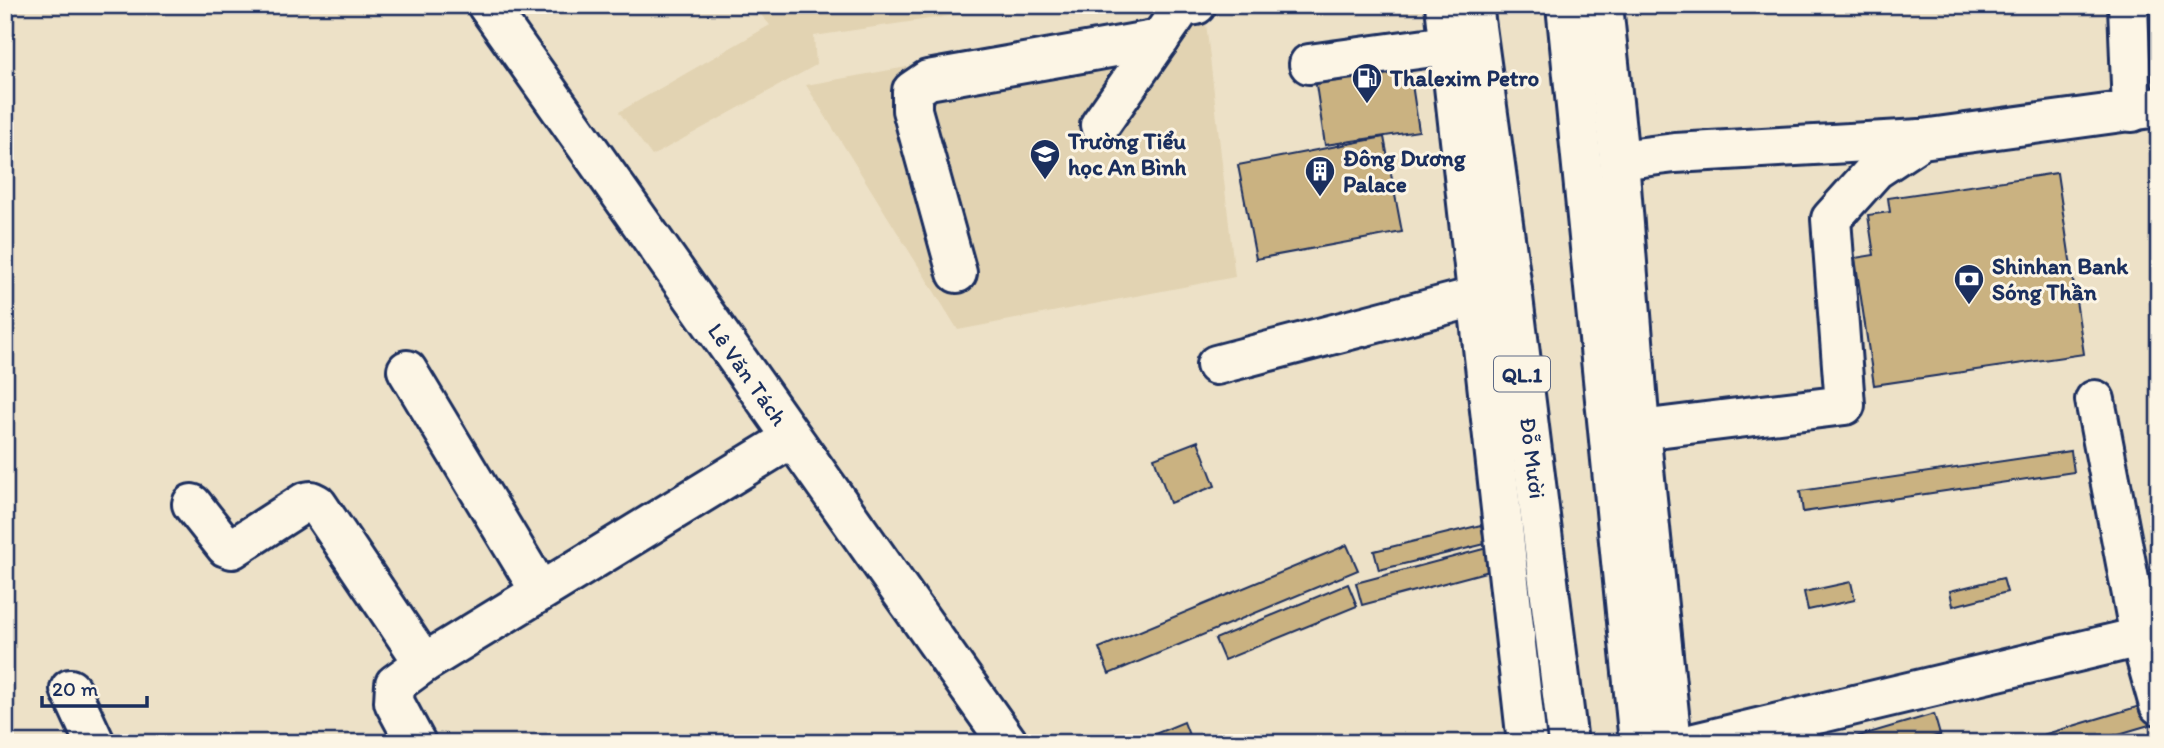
<svg xmlns="http://www.w3.org/2000/svg" width="2164" height="748" viewBox="0 0 2164 748" font-family="Itim,sans-serif">
  <style>
    .built { fill: #e2d3b2 }
    .building { fill: #cab281; stroke: #1b2f5e; stroke-width: 2 }
    .lines { fill: none; stroke-linecap: round; stroke-linejoin: round }
    .minor-casing { stroke: #1b2f5e; stroke-width: 44 }
    .major-casing { stroke: #1b2f5e; stroke-width: 44 }
    .highway-casing { stroke: #1b2f5e; stroke-width: 44 }
    .minor { stroke: #fcf5e5; stroke-width: 38 }
    .major { stroke: #fcf5e5; stroke-width: 38 }
    .highway { stroke: #fcf5e5; stroke-width: 38 }
    .labels { text-anchor: middle; dominant-baseline: central; stroke-width: 6; stroke-linejoin: round; paint-order: stroke }
    .shield { fill: #fcf5e5; stroke: #5e6a86; stroke-width: 2 }
    .shield-label { font-size: 21px; font-weight: bold; fill: #1b2f5e }
    .poi-label { font-size: 23px; font-weight: bold; fill: #1b2f5e; stroke: #fcf5e5; text-anchor: start }
    .street-label { font-size: 23px; fill: #1b2f5e; stroke: #fcf5e5 }
  </style>
  <rect width="100%" height="100%" fill="#ede1c7"/>
  <filter id="ink" filterUnits="userSpaceOnUse"><feTurbulence type="fractalNoise" baseFrequency=".0143" numOctaves="2"/><feDisplacementMap in="SourceGraphic" scale="14" xChannelSelector="R" yChannelSelector="G"/><feConvolveMatrix kernelMatrix="1 2 1 2 8 2 1 2 1" color-interpolation-filters="sRGB"/></filter>
  <g filter="url(#ink)">
    <g class="built">
      <path d="M752 5H988L990 10 814 36 816 65 652 156 619 112 770 25Z"/>
      <path d="M1205 14 1235 277 958 330 806 85Z"/>
    </g>
    <g class="building">
      <path d="M1409 64 1419 131 1325 145 1315 78Z"/>
      <path d="M1384 137 1402 232 1256 259 1238 165Z"/>
      <path d="M2057 173 2084 354 1874 385 1855 258 1874 255 1868 215 1890 212 1888 198Z"/>
      <path d="M1198 441 1215 486 1170 503 1154 458Z"/>
      <path d="M2071 451 2074 472 1803 512 1800 491Z"/>
      <path d="M1481 525 1485 544 1379 570 1374 551Z"/>
      <path d="M1347 545 1358 570 1109 674 1099 648Z"/>
      <path d="M1487 548 1493 570 1362 605 1356 583Z"/>
      <path d="M2003 578 2007 592 1953 606 1950 591Z"/>
      <path d="M1851 582 1855 600 1808 610 1804 592Z"/>
      <path d="M1348 584 1357 606 1224 660 1215 639Z"/>
      <path d="M2150 703 2156 723 2088 743H2016Z"/>
      <path d="M1934 714 1940 735 1911 743H1835Z"/>
      <path d="M1184 722 1192 743H1138V741Z"/>
    </g>
    <g class="lines">
      <g class="minor-casing">
        <g id="minor">
          <path d="M2128 5 2132 112"/>
          <path d="M1309 64 1477 41"/>
          <path d="M1100 125 1182 7 1196 5"/>
          <path d="M1619 160 1675 153 1920 139"/>
          <path d="M957 273 912 110V91L928 80 1160 39"/>
          <path d="M1216 365 1479 296"/>
          <path d="M407 370 540 591"/>
          <path d="M2095 400 2140 637 2159 705"/>
          <path d="M1640 430 1845 405 1831 219 1875 170 1922 139 2159 107"/>
          <path d="M192 504 226 547 232 549 305 502 311 501 317 504 424 663"/>
          <path d="M70 689 95 743"/>
          <path d="M416 743 394 702 395 684 424 663 792 438"/>
          <path d="M1695 743 2140 637"/>
        </g>
      </g>
      <g class="major-casing">
        <g id="major">
          <path id="s1" d="M487 5 1008 743"/>
        </g>
      </g>
      <g class="highway-casing">
        <g id="highway">
          <path d="M1445 5 1527 743"/>
          <path id="s2" d="M1473 5 1512 289 1568 743"/>
          <path d="M1566 5 1639 743"/>
          <path d="M1603 5 1619 160 1640 430 1672 743"/>
        </g>
      </g>
      <use href="#minor" class="minor"/>
      <use href="#major" class="major"/>
      <use href="#highway" class="highway"/>
    </g>
  </g>
  <defs>
    <g id="fuel-pin" transform="scale(1.575)"><path d="M0 17L-7.5 6A9.5 9.5 0 1 1 7.5 6Z" fill="#1b2f5e" stroke="#fcf5e5"/><path d="M-5.5-6h7V0h2V4h1.3V-2.5L3-4.5l.8-.8L6-3V5H2.5V1h-1V6h-7ZM-4.2-4.7v3.2H.2V-4.7Z" fill="#fff"/></g>
    <g id="school-pin" transform="scale(1.575)"><path d="M0 17L-7.5 6A9.5 9.5 0 1 1 7.5 6Z" fill="#1b2f5e" stroke="#fcf5e5"/><path d="M0-5L7-2L0 1L-7-2ZM-4 1L0 2.5L4 1V4Q0 6-4 4Z" fill="#fff"/></g>
    <g id="building-pin" transform="scale(1.575)"><path d="M0 17L-7.5 6A9.5 9.5 0 1 1 7.5 6Z" fill="#1b2f5e" stroke="#fcf5e5"/><path d="M-4-6H4V6H1V3H-1V6H-4ZM-2.5-4.3h1.7v1.8h-1.7ZM.8-4.3h1.7v1.8H.8ZM-2.5-1h1.7V.8h-1.7ZM.8-1h1.7V.8H.8Z" fill="#fff"/></g>
    <g id="bank-pin" transform="scale(1.575)"><path d="M0 17L-7.5 6A9.5 9.5 0 1 1 7.5 6Z" fill="#1b2f5e" stroke="#fcf5e5"/><path d="M-6-4H6V4H-6ZM0-2.3a2.3 2.3 0 1 0 0 4.6a2.3 2.3 0 1 0 0-4.6Z" fill="#fff"/></g>
  </defs>
  <g fill-rule="evenodd">
    <use href="#fuel-pin" x="1367" y="78"/>
    <use href="#school-pin" x="1045" y="154"/>
    <use href="#building-pin" x="1320" y="171"/>
    <use href="#bank-pin" x="1969" y="279"/>
  </g>
  <g class="labels">
    <rect class="shield" x="1494" y="356.5" width="56" height="35" rx="5"/>
    <g class="shield-label">
      <text x="1522" y="374">QL.1</text>
    </g>
    <g class="poi-label">
      <text x="1390" y="78">Thalexim Petro</text>
      <text x="1068" y="141">Trường Tiểu<tspan x="1068" dy="26">học An Bình</tspan></text>
      <text x="1343" y="158">Đông Dương<tspan x="1343" dy="26">Palace</tspan></text>
      <text x="1992" y="266">Shinhan Bank<tspan x="1992" dy="26">Sóng Thần</tspan></text>
    </g>
    <g class="street-label">
      <text stroke="none"><textPath href="#s1" startOffset="452">Lê Văn Tách</textPath></text>
      <text stroke="none"><textPath href="#s2" startOffset="457">Đỗ Mười</textPath></text>
    </g>
  </g>
  <rect width="2164" height="748" fill="none" stroke="#fcf5e5" stroke-width="28"/>
  <rect x="14" y="14" width="2136" height="720" fill="none" stroke="#1b2f5e" stroke-width="2.5" filter="url(#ink)"/>
  <path d="M42 696v10h105v-10" fill="none" stroke="#1b2f5e" stroke-width="3.5"/>
  <text x="52" y="696" font-size="21" fill="#1b2f5e" stroke="#fcf5e5" stroke-width="5" paint-order="stroke">20 m</text>
</svg>
